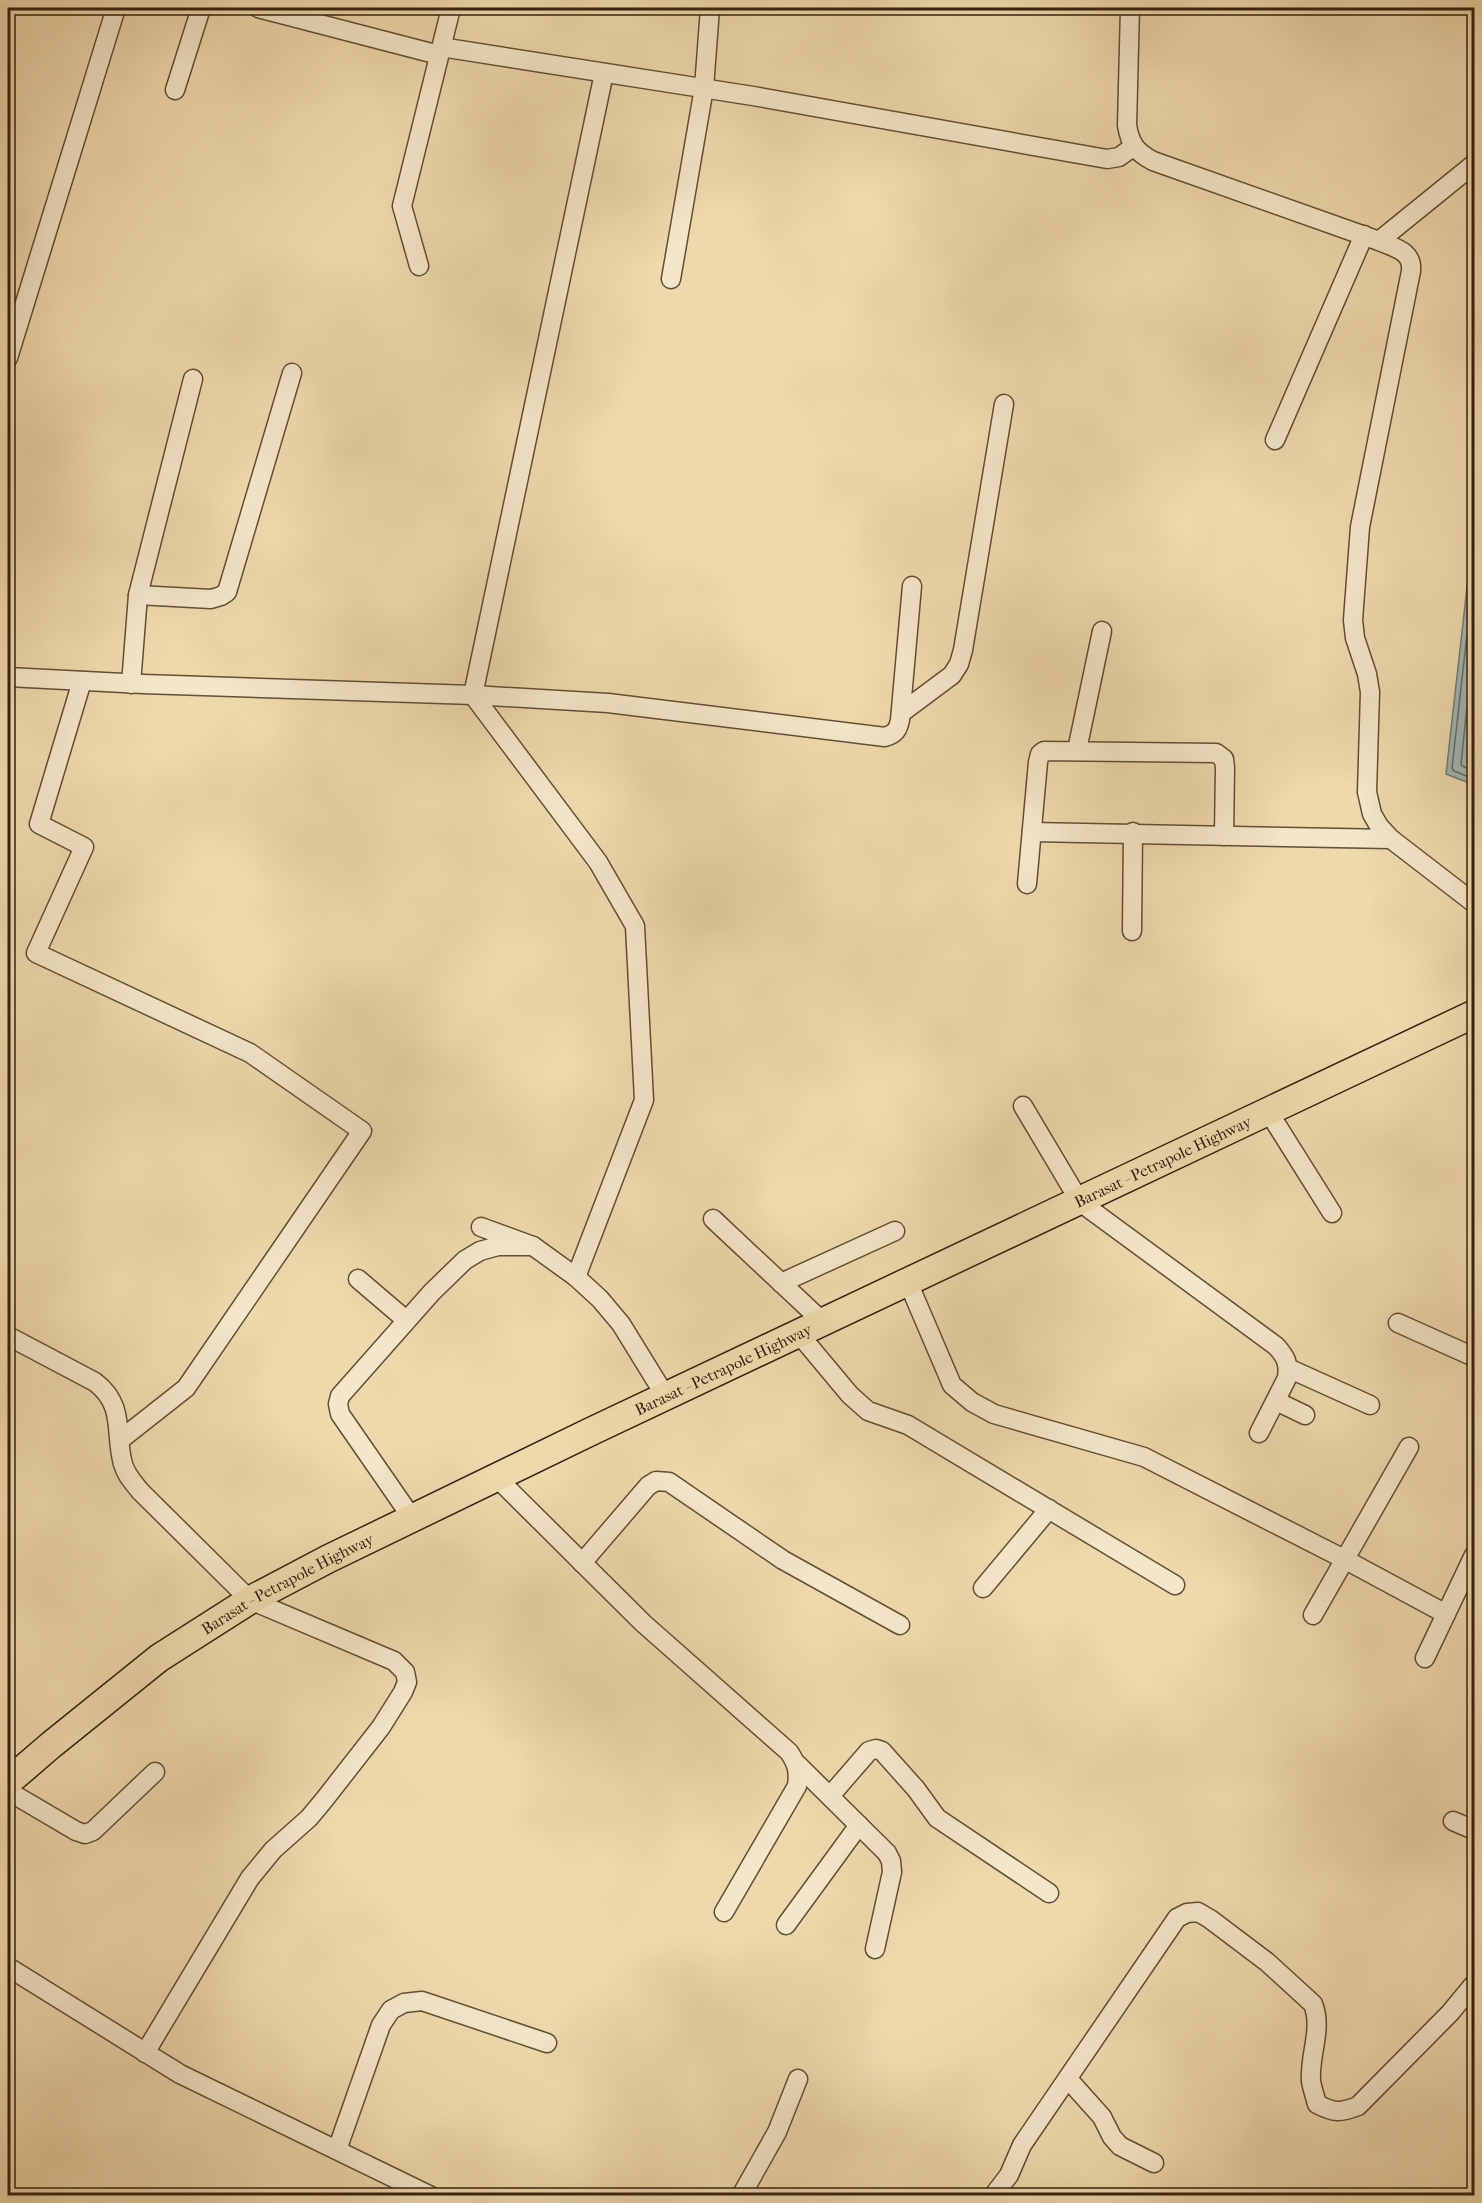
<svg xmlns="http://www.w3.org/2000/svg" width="1482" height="2203" viewBox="0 0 1482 2203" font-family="'IM FELL French Canon',serif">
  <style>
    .water { fill: #9eb8b4; stroke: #747b72; stroke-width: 1.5 }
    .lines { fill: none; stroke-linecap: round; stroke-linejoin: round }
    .shore { stroke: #696c62; stroke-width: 1.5 }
    .minor-casing { stroke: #624e36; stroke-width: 21 }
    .highway-casing { stroke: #34200f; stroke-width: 30 }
    .minor { stroke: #f4e6c8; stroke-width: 18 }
    .highway { stroke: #eed9ab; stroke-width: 27 }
    .labels { text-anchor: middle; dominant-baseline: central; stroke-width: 4.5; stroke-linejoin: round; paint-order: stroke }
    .street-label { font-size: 16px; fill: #34200f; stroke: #f4e6c8 }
  </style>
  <rect width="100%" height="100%" fill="#eed9ab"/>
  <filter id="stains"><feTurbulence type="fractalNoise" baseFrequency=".00333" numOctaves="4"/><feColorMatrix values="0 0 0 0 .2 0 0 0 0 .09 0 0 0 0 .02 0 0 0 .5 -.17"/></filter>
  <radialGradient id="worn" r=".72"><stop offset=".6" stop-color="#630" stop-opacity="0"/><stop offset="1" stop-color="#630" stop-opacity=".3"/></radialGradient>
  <path class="water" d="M1474 322V785L1446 774 1473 534 1468 351Z"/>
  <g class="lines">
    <g class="shore">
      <path d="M1474 572 1452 768 1454 771 1474 779"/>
      <path d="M1474 639 1461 764 1462 766 1474 771"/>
    </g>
    <g class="minor-casing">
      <g id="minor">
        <path d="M258 8 439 55"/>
        <path d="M1130 8 1127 125C1130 144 1136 152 1153 161L1379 241C1395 248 1413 251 1411 271L1360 527 1353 620 1355 638 1367 674 1370 692 1367 792 1372 814 1379 826 1391 839 1474 903"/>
        <path d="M441 47 753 96 1107 159 1119 157 1133 147"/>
        <path d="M175 90 201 8"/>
        <path d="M1379 241 1474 164"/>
        <path d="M419 266 402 206 451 8"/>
        <path d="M671 279 704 88 710 8"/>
        <path d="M8 358 116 8"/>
        <path d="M1275 440 1364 235"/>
        <path d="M138 595 193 379"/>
        <path d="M8 677 143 684 473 695 608 703 885 737C895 734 898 730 900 720L912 586"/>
        <path d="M82 681 39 824 84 847 36 953 250 1053 362 1131 186 1388 120 1440"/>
        <path d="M131 684 138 595 211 599 221 596 227 592 292 373"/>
        <path d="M901 713 952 675 959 664 963 650 1004 404"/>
        <path d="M1077 750 1102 631"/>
        <path d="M1032 832 1391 839"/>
        <path d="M1027 884 1038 762 1040 754 1044 751 1216 753 1224 759 1225 768 1224 836"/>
        <path d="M1132 931 1133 832"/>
        <path d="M1023 1106 1080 1202 1276 1346C1286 1357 1289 1363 1287 1378L1259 1433"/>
        <path d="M1268 1111 1332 1213"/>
        <path d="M713 1219 824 1323"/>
        <path d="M481 1227 533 1246 576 1277 600 1299 621 1324 666 1397"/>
        <path d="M576 1277 644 1100 635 926 598 862 473 695 604 73"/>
        <path d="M358 1279 406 1320"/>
        <path d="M908 1282 952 1385 972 1402 994 1414 1144 1457 1344 1559 1446 1614"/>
        <path d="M781 1283 895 1231"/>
        <path d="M1398 1323 1474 1357"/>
        <path d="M799 1334 850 1395 868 1411 908 1425 1175 1585"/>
        <path d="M8 1336 95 1382C126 1406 114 1432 123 1464 126 1475 133 1482 140 1491L250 1600 394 1661 405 1672 407 1682 403 1692 381 1727 324 1800 309 1818 273 1850 250 1878 145 2053"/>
        <path d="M1288 1368 1370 1405"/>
        <path d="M1276 1401 1305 1415"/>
        <path d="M497 1478 643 1623 789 1752C797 1764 799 1771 797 1786L724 1912"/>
        <path d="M412 1518 340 1414 338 1404 340 1396 432 1292 465 1260 480 1251 498 1246H533"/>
        <path d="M582 1563 648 1486 656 1481 669 1482 783 1560 900 1625"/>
        <path d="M983 1588 1049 1509"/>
        <path d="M1313 1615 1409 1447"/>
        <path d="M1425 1658 1474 1555"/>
        <path d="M797 1764 887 1853 891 1861 892 1872 875 1949"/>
        <path d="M8 1791 76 1831 85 1834 93 1831 155 1772"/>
        <path d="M830 1796 869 1751 876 1749 882 1751 916 1789 937 1818 1049 1893"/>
        <path d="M1453 1821 1474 1830"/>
        <path d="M786 1925 859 1825"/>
        <path d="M8 1967 180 2074 431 2196"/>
        <path d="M1068 2079 1102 2117 1112 2137 1120 2146 1154 2163"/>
        <path d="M337 2150 381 2025 391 2010 404 2003 422 2001 547 2043"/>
        <path d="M741 2196 777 2132 798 2079"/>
        <path d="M993 2196 1009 2175 1022 2145 1177 1918 1187 1913 1198 1912 1210 1919 1267 1962 1313 2004C1323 2029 1309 2055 1311 2081 1312 2088 1315 2096 1317 2104 1334 2113 1340 2113 1358 2106L1450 2013 1474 1984"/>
      </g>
    </g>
    <g class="highway-casing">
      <g id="highway">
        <path id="s1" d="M8 1782 51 1745 159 1658 250 1600 328 1559 592 1431 1474 1014"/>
      </g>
    </g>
    <use href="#minor" class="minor"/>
    <use href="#highway" class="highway"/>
  </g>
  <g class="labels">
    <g class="street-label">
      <text stroke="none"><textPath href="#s1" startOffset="1316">Barasat - Petrapole Highway</textPath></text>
      <text stroke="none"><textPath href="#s1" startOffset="830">Barasat - Petrapole Highway</textPath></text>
      <text stroke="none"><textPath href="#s1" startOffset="344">Barasat - Petrapole Highway</textPath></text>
    </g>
  </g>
  <rect width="1482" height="2203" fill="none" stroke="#eed9ab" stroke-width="30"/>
  <rect x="9" y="9" width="1464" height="2185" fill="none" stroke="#34200f" stroke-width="3"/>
  <rect x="15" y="15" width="1452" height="2173" fill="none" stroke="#34200f" stroke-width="1.5"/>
  <rect width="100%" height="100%" filter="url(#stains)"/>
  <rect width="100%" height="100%" fill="url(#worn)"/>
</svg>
